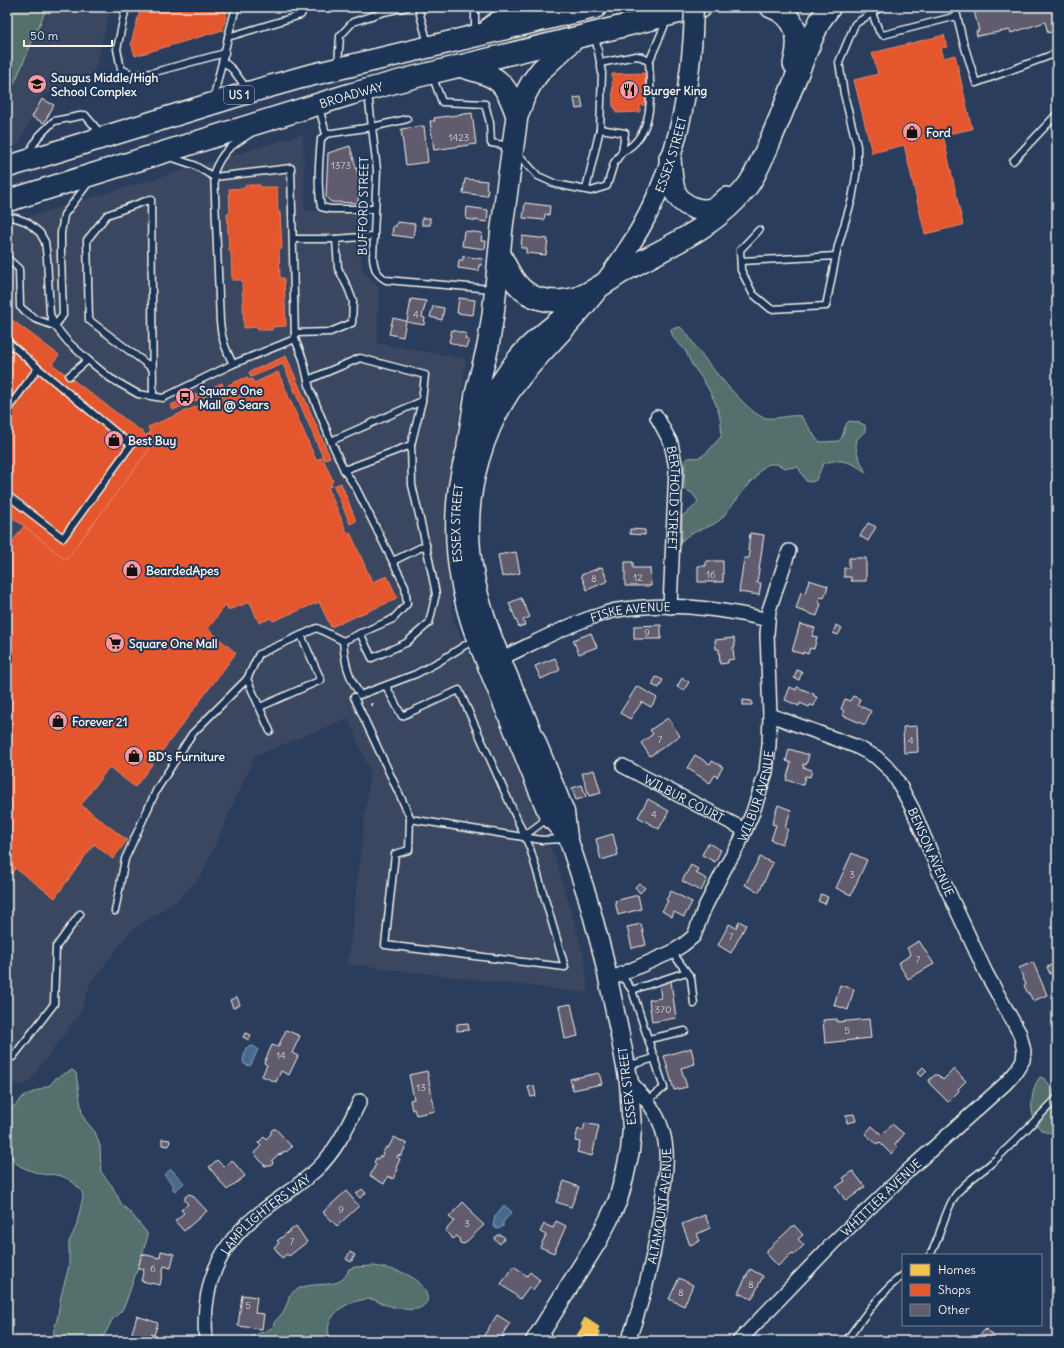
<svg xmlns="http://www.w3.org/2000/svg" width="1064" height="1348" viewBox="0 0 1064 1348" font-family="Delius,sans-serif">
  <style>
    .built { fill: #3b4661 }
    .green { fill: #526f6d; stroke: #a3b0aa }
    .water { fill: #476a8e; stroke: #8ca0b2 }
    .homes { fill: #f2c14e; stroke: #f3cf7c }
    .shops { fill: #e4572e; stroke: #e98566 }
    .building { fill: #615c6e; stroke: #f4f1e8 }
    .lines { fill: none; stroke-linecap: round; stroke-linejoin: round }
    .service-casing { stroke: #f4f1e8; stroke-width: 9 }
    .minor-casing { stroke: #f4f1e8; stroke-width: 16 }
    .secondary-casing { stroke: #f4f1e8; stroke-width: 21 }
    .trunk-casing { stroke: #f4f1e8; stroke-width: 24 }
    .path { stroke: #f4f1e8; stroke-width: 2; stroke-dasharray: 3 3; stroke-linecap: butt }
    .service { stroke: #1d3557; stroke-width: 6 }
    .minor { stroke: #1d3557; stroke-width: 13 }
    .secondary { stroke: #1d3557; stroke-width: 18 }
    .trunk { stroke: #1d3557; stroke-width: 21 }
    .secondary-bridge-casing { stroke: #f4f1e8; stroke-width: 21; stroke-linecap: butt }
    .secondary-bridge { stroke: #1d3557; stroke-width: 18 }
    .labels { text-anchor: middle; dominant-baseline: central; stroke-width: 4; stroke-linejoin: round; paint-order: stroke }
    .number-label { font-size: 10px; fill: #cfccca }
    .shield { fill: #1d3557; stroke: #b4b9bc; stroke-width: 1 }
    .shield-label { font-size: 11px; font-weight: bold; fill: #f4f1e8 }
    .poi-label { font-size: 12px; font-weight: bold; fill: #f4f1e8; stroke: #1d3557; text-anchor: start }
    .street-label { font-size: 12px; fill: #f4f1e8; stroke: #1d3557 }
  </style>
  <rect width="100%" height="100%" fill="#2b3d5c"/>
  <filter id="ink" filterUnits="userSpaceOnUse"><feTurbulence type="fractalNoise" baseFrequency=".025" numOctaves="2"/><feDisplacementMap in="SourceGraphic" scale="8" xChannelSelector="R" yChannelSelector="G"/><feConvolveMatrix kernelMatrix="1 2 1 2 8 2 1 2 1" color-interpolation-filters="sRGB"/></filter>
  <g filter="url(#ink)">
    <g class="built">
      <path d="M7 7H111L94 73 42 95 19 144 7 148Z"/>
      <path d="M303 134 305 211H361L362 270 379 288 377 343 466 359 445 527 453 620 482 683 556 861 584 956 588 993 348 964 370 772 348 718 255 756 201 876 176 901 131 931 90 984 81 1012 26 1085 7 1083V223Z"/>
    </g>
    <g class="green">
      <path d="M7 7H47L14 84 7 91Z"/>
      <path d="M680 327C689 334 692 343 699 351 709 365 748 412 762 417 775 421 788 414 801 416L818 441 822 442 839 441C845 435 843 426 849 421L857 422 865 425V431C863 434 860 436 858 438 852 448 862 464 866 473 854 462 838 457 823 464L816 480 811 482 806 481 798 467 786 468 776 464H770L766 465 759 472 755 479 751 482 721 519C709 530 692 529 682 541V516L692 509 698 501 692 493 684 489 685 460C690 456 694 459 700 457 709 453 714 443 721 437 724 411 708 386 693 366 689 361 688 354 684 349 678 342 672 340 671 329Z"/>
      <path d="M72 1070 76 1073 82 1113 85 1120 95 1132 100 1146 101 1172 112 1186 122 1205 130 1212 147 1233V1239L141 1258 126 1302 122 1310 112 1320 105 1334 98 1341H53L54 1329 57 1320 61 1296 69 1266V1242L76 1227 80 1210 83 1197 82 1192C76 1184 67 1176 56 1175 51 1174 46 1175 41 1174 34 1172 26 1169 20 1166 14 1163 12 1156 7 1152V1110L16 1105 19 1101 24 1096 50 1085 56 1078Z"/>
      <path d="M1040 1077 1045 1079 1057 1094V1136C1052 1131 1045 1134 1040 1129 1028 1117 1030 1090 1040 1077Z"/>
      <path d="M374 1266C392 1269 412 1272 424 1288 425 1290 426 1293 427 1296 429 1301 425 1305 420 1308 409 1312 392 1307 381 1303 377 1301 373 1299 369 1299 363 1299 357 1301 351 1303 345 1305 338 1310 334 1315 327 1324 327 1331 331 1341H246C254 1333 265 1333 273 1327 274 1321 276 1320 280 1316 285 1310 288 1303 289 1296 308 1274 341 1296 349 1269L355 1267Z"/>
    </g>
    <g class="water">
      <path d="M253 1046 258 1049 251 1065 249 1066 244 1064 243 1060 246 1048Z"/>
      <path d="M171 1169 184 1183 175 1191 172 1188 174 1186 164 1175Z"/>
      <path d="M504 1205 512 1212 503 1222V1227H500L499 1229 495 1228 496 1226H493L495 1216Z"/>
    </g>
    <path class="homes" d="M585 1318 599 1327 597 1331 600 1333 596 1340 592 1337 589 1341H576L574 1340 583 1326 581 1325Z"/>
    <g class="shops">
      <path d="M141 7H228L223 30 135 56 131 43Z"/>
      <path d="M944 35 947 47 941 48 944 58 955 55 972 129 943 135 963 225 925 234 904 145 872 153 854 80 878 74 872 53Z"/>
      <path d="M645 73 646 105H640V112L616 113 615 107H613L612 74Z"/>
      <path d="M245 185H260V187H277L278 212H280L282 249H279L280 278H284L286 326 272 327V330H258V327L244 328 242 280H232L231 251H229L227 214H230L229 189 245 188Z"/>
      <path d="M7 316 59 355 52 364 146 435 150 433 154 443 66 560 24 526 7 514Z"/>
      <path d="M286 356 330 457 324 460 283 364 251 377 249 372Z"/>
      <path d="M278 372 316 460 321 458 322 462 324 461 333 481 331 483 332 486 328 487 347 533 350 532 372 582 387 576 397 597 394 600 331 627 319 602 273 621 271 618 259 623 250 602 228 610 226 604 208 629 236 653 135 787 109 767 81 805 127 840 113 859 94 844 55 898 15 868 11 874 7 871V549L24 526 66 560 154 443 148 427 226 394 224 391 229 389 228 385 247 377 248 380 252 379 254 383Z"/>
      <path d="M222 383 224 389 173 410 171 405Z"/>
      <path d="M341 483 356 521 350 524 334 486Z"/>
      <path d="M7 862 15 868 11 874 7 871Z"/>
    </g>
    <g class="building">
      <path d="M973 7H1057V30L1048 33 1045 22 1011 33 1010 30 977 36 976 31H979Z"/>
      <path d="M581 97 583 108 576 109 574 98Z"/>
      <path d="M42 99 54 105 44 123 32 117Z"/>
      <path d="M472 113 476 144 434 150 430 121H435L434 118Z"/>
      <path d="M424 126 428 162 406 165 401 129Z"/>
      <path d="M350 146 359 178 358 203 331 202 326 197 328 153Z"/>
      <path d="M465 179 487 181 486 189H488L487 196 463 193Z"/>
      <path d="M525 203 550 206 549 215 545 214 544 220 523 218Z"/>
      <path d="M467 207 488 210 487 222 466 219Z"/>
      <rect x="422" y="218" width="8" height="7"/>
      <path d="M397 222 415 224 413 238 392 235 393 226H396Z"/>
      <path d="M464 231 482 233 481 241H486L485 249 462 246Z"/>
      <path d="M522 236 548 239 546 255 526 253V248H521Z"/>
      <path d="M463 256 483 259 482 265H479V271L458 268 459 260H463Z"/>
      <path d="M459 298 475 300 473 315 457 313Z"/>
      <path d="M411 299 426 301 422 317 425 318 424 325 407 322Z"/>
      <path d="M433 306 444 308 442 320 430 317Z"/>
      <path d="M393 318 406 321 403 337 389 334Z"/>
      <path d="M452 330 467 334 465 339 469 340 466 348 449 342Z"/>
      <path d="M868 523 876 527 868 541 860 536Z"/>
      <path d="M630 529 645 530V535L630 534Z"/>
      <path d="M750 533 764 535 757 583H761L759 595 739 592 744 558H749L750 552 748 551Z"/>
      <path d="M516 552 520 573 502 577 498 555Z"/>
      <path d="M849 558H866V581H851V577H844V568H849Z"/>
      <path d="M706 561H723V582H698V566H706Z"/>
      <path d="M625 562H633V568H650L651 586H625Z"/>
      <path d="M602 567 608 581 587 590 581 575Z"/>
      <path d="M809 580 828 586 824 598 820 597 818 602 821 604 817 616 796 609 801 592 805 593Z"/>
      <path d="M521 598 530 617 523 620 525 625 519 627 509 603Z"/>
      <path d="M800 624 815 628 812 636 817 637 814 649 810 648 808 654 803 652V654L792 651Z"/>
      <path d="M661 625V639H634V626Z"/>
      <path d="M836 625 842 628 838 635 833 633Z"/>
      <path d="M591 633 597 647 579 654 573 640Z"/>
      <path d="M734 638 735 647H733L734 659 728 660V663L720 664 719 649H716L715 640Z"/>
      <path d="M555 658 560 670 541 679 535 666Z"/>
      <path d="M797 670 802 672 799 680 794 678Z"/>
      <path d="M656 677 663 680 659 688 652 685Z"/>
      <path d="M682 678 689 682 684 690 677 687Z"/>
      <path d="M637 686 657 698 651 707 642 702 630 719 620 713Z"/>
      <path d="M790 687 796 690 797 687 814 694V696L817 697 814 706 810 705 809 707 800 703 799 706 785 700Z"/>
      <path d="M853 696 860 699 858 705 871 711 865 725 842 715 844 711 841 709 845 699 850 701Z"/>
      <path d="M743 700 752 701V705H743Z"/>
      <path d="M668 718 680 736 650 756 641 743 653 734 650 730Z"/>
      <path d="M917 726 918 752 904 753 903 727Z"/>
      <path d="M789 749 809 755 806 765 803 764V767L812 770 810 777 805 776 803 785 786 780 791 763 786 761Z"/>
      <path d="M695 755 710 764 712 761 723 767 717 777 715 775 710 783 687 768Z"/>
      <path d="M594 770 601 793 589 796 582 773Z"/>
      <path d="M582 785 586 797 576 800 572 788Z"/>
      <path d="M648 799 669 811 659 829 638 817Z"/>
      <path d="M778 805 791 810 785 828 788 829 782 844 771 840 776 825 772 824Z"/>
      <path d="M613 834 618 855 601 860 596 839Z"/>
      <path d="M708 843 721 850 715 862 702 855Z"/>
      <path d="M852 853 867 860 851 895 836 888Z"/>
      <path d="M760 857 773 863 759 892 745 885Z"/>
      <path d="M691 865 698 869 696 873 707 879 701 891 682 881Z"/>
      <path d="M639 883 645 888 640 893 635 887Z"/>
      <path d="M671 891 692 902 684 917 674 912 672 917 662 911 668 901 666 900Z"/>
      <path d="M821 894 828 897 825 904 818 901Z"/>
      <path d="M638 895 641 909 618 915 615 901Z"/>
      <path d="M739 921 746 925 731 953 718 945 729 924 736 928Z"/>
      <path d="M641 924 646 945 632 948 627 927Z"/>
      <path d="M919 941 934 964 908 979 898 963 911 955 907 948Z"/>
      <path d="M1033 962 1047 995 1033 1001 1029 993 1028 994 1024 985H1026L1019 968Z"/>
      <path d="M1052 965 1054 972 1050 974 1047 967Z"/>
      <path d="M671 981 676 1018 652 1022 649 1000 661 998 659 982Z"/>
      <path d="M840 985 854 989 848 1010 834 1005Z"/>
      <path d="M237 997 240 1005 233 1008 230 1000Z"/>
      <path d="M571 1004 578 1036 565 1039 559 1006Z"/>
      <path d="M837 1019V1022L869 1019 871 1038 825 1043 823 1020Z"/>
      <path d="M468 1023 469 1030 457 1031V1024Z"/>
      <path d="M286 1030 300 1036 292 1053 298 1056 289 1075 281 1071 276 1082 262 1076 267 1065 264 1063 272 1045 278 1047Z"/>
      <path d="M245 1033 251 1035 249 1040 243 1037Z"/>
      <path d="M691 1048 695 1064 681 1068 687 1087 674 1090 664 1056Z"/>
      <path d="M923 1067 927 1071 921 1077 917 1073Z"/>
      <path d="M954 1069 966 1081 958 1089 959 1091 948 1102 929 1083V1080L935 1075H938L943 1080Z"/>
      <path d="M427 1071 435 1111 416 1115 414 1109 412 1110 410 1100 414 1099 409 1075Z"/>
      <path d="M599 1073 602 1084 573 1090 570 1079Z"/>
      <path d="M534 1086 536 1096 531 1097 528 1087Z"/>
      <path d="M854 1114 856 1121 847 1123 846 1115Z"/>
      <path d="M585 1123 599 1126 592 1156 577 1152 580 1142 575 1141 578 1129 583 1131Z"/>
      <path d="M892 1124 904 1134 895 1145 897 1147 891 1154 879 1142 877 1144 865 1134 872 1126 882 1135Z"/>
      <path d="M273 1129H276L292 1147 286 1152 285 1151 280 1155 279 1154 272 1160 273 1164 270 1166H265L254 1153 261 1146 258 1143 264 1137 266 1139 271 1134V1131Z"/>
      <path d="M394 1137 407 1144 401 1156 398 1155 397 1157 400 1159 396 1168 398 1169 393 1179 388 1176 384 1184 370 1176 376 1164 374 1163 376 1158 378 1159 380 1156 381 1157 386 1147 388 1148Z"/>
      <path d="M162 1139 170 1140 169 1146 162 1145Z"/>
      <path d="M217 1160 224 1167 232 1160 245 1176 227 1190 209 1167Z"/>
      <path d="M853 1171 865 1187 846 1201 836 1187 845 1181 843 1178Z"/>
      <path d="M564 1181 579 1187 571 1207 556 1202Z"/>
      <path d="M362 1189 366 1193 360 1198 356 1194Z"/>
      <path d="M346 1191 359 1206 337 1226 323 1212Z"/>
      <path d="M189 1194 192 1195 207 1211 184 1231 175 1221 184 1213 181 1210 188 1204 185 1201V1197Z"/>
      <path d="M463 1202 472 1211 471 1213 484 1225 464 1244 460 1243 459 1238 457 1236 453 1239 445 1231 454 1221 449 1217Z"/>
      <path d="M705 1215 710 1228 697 1234 700 1241 690 1245 682 1224Z"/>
      <path d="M556 1221 566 1226 554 1253 540 1247 546 1235 540 1232 544 1224 553 1228Z"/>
      <path d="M794 1225 803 1235 798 1239 804 1245 794 1255 792 1253 778 1266 765 1252Z"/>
      <path d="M296 1226 307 1242 289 1256 287 1254 282 1258 274 1247 279 1243 277 1241Z"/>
      <path d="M497 1235H501L505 1238 500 1244 494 1239Z"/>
      <path d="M161 1251 174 1254 171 1268 164 1266 160 1285 141 1281 144 1269 138 1268 142 1254 160 1258Z"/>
      <path d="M350 1252 355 1255 351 1262 346 1259Z"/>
      <path d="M514 1266 527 1276 530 1272 540 1280 533 1290 529 1287 520 1299 501 1284Z"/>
      <path d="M750 1269 763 1276 752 1299 738 1293Z"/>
      <path d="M679 1278 693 1285 684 1306 669 1299Z"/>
      <path d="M242 1295 257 1297 255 1313 264 1314 262 1329 238 1326Z"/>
      <path d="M497 1315 510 1323 502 1335 504 1336 501 1341H482L481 1340Z"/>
      <path d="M137 1316 158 1323 154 1335 150 1334 148 1341H133L134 1337 131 1336Z"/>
      <path d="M986 1329 997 1341H973Z"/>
    </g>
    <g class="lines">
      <g class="service-casing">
        <g id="service">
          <path d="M126 7 117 49 121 69 134 75 151 73 225 53"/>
          <path d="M236 7 228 37 301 15 303 7"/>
          <path d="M418 7 428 44"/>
          <path d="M955 7 963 41 976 83 1057 53"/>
          <path d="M872 13 879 31 883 35 957 16"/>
          <path d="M475 33V8L477 7"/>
          <path d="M223 61 233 70 247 89"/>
          <path d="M649 62 667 20"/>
          <path d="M600 63 636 56 642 57 649 62C651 93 655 136 622 152"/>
          <path d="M338 65 340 36 353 22 384 12 407 7"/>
          <path d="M432 75 442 102 485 104 490 123 491 143 504 145 510 147"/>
          <path d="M368 93 377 170 373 257C374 268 376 274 386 280L492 289"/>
          <path d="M214 99C217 78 224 58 228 37"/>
          <path d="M319 107 326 134 372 127 407 119"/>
          <path d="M326 134 321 139C319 161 317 185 321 207L330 209H375"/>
          <path d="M517 153 538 176 556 184 591 191 607 186 614 163 622 152 625 133 600 129"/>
          <path d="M28 154 38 137 54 121 85 115 101 134"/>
          <path d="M170 157 194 165 214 177 291 168 295 339 303 359 310 389 331 441 344 470 356 488 405 586 407 604 393 619 343 641"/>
          <path d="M1013 161 1057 114"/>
          <path d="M586 189 600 129 602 73 595 35"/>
          <path d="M7 217 16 218 27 222 40 233 45 242 47 258 50 314 55 326 68 342 88 360 110 378 138 394 163 398 233 364 295 339"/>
          <path d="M759 230 740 250 741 270 753 294 771 309 826 306 838 246 852 199 857 170V146L844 94 839 62 855 24 881 7"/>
          <path d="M293 239H336L338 268 348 288 353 301 352 323 330 332 295 333"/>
          <path d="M336 239 374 236"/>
          <path d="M7 258 19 269 20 307 35 319 55 326"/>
          <path d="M741 261 836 256"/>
          <path d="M55 326 63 315 61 256V233L64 215 89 182"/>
          <path d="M7 341 38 368 7 410"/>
          <path d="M233 364C226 350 221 338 220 322L214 172C223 150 231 146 250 134"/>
          <path d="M152 368 89 320 87 240 107 215 151 199 153 396"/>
          <path d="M69 376 88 360"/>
          <path d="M308 380 360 358 425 375 422 401 331 441"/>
          <path d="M411 445 422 401"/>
          <path d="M344 470 411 445 412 485 426 545 393 561"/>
          <path d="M7 495 63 538 131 445 38 368"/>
          <path d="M360 633 372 658 406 643 429 623 436 594 426 545"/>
          <path d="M343 641C345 665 348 675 360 695L416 674 440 661 475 639"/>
          <path d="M247 679 270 731"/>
          <path d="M354 697 410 817 409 850 395 854 385 945 565 967 530 848 459 690 402 716 386 686"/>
          <path d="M260 707 321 680 301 635"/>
          <path d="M410 819 542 840 564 839"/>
          <path d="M524 836 548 818"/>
          <path d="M115 911 125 859 157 789 192 734 247 679 259 654 317 628 343 641"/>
          <path d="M672 952 691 978 694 1004"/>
          <path d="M621 975 632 990 686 972"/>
          <path d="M632 990 664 1088 647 1100"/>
          <path d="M649 1039 685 1031"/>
          <path d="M7 1057H13L54 1004 56 947 80 914"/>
          <path d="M627 1066 655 1058"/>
          <path d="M930 1255C941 1237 943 1214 955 1196 966 1180 983 1172 996 1159 1017 1139 1037 1119 1057 1098"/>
          <path d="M846 1341C863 1318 880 1293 903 1275"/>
        </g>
      </g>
      <g class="minor-casing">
        <g id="minor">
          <path id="s1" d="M657 417 671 443 676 468 670 607"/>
          <path id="s2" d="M502 658C532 644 561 628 593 617 601 615 609 611 617 610 666 602 720 608 768 620"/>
          <path id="s3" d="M623 766 745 830"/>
          <path id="s4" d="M608 980 672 952 683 945 694 936 704 909 725 868 740 842 753 812 766 772 769 745 770 715 767 634 769 610 789 551"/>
          <path id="s5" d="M206 1341C201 1286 218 1245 261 1212 280 1197 300 1185 317 1169 337 1150 348 1125 360 1101"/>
          <path id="s6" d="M628 1341C646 1294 657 1243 663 1193 666 1172 669 1150 662 1129 656 1109 642 1095 628 1079"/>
          <path id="s7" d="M739 1341 834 1242 911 1168 1005 1084 1015 1073 1023 1060 1024 1051 1020 1034 986 973 940 874 912 808 898 782 891 771 876 757 855 746 770 715"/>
        </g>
      </g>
      <g class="secondary-casing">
        <g id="secondary">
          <path id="s8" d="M568 838 549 817 476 639C449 566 446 485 480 413 485 402 493 392 500 382 507 372 514 360 523 351 537 336 554 324 569 311"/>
          <path id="s9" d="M535 1341 597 1242 609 1219 618 1200 624 1178 630 1151 632 1129 629 1083 620 1035 603 955 588 899 568 838 565 812C552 779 538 745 524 712 499 655 471 596 470 532 469 484 484 433 510 393 527 368 549 347 569 325 590 302 610 276 627 250 670 186 688 109 693 34"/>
        </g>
      </g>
      <g class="trunk-casing">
        <g id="trunk">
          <path d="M771 7C798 17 801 39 794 64"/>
          <path d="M491 27 520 7"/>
          <path d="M459 66C497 77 504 77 517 116"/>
          <path d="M670 158C671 169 671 181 675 192 682 206 703 216 718 206 721 204 724 201 727 198"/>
          <path d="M7 167 250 92 303 77 596 7"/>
          <path id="s10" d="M7 201 351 94 415 77 701 7"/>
          <path d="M500 254C509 273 518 294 541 299 553 302 566 301 577 298 594 292 609 280 624 271 666 247 716 227 746 188 755 177 761 161 767 148 785 108 799 67 817 27L821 19 830 7"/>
          <path d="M468 445 476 394 488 346 493 315 502 227 517 116 524 97 532 82 541 70 573 40"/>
        </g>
      </g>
      <path class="path" d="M371 706 372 703"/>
      <use href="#service" class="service"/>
      <use href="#minor" class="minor"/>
      <use href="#secondary" class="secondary"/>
      <use href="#trunk" class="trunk"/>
      <g class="secondary-bridge-casing">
        <path id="secondary-bridge" d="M693 34 694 7"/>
      </g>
      <use href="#secondary-bridge" class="secondary-bridge"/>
    </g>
  </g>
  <defs>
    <g id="school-disc" transform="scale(1)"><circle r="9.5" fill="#ff9aa2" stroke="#1d3557"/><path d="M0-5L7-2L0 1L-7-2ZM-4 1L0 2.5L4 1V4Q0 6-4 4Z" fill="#111"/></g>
    <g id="restaurant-disc" transform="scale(1)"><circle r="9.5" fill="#ff9aa2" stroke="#1d3557"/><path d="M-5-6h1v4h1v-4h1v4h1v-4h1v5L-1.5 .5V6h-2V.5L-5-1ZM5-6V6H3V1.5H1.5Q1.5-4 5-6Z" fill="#111"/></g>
    <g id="shop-disc" transform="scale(1)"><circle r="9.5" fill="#ff9aa2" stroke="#1d3557"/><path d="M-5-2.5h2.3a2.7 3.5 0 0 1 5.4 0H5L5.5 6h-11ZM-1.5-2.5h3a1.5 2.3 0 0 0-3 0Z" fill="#111"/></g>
    <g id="bus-disc" transform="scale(1)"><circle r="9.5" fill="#ff9aa2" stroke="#1d3557"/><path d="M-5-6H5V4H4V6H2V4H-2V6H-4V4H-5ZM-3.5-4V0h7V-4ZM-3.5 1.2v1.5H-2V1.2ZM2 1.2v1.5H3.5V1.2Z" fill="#111"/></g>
    <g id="supermarket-disc" transform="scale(1)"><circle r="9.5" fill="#ff9aa2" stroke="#1d3557"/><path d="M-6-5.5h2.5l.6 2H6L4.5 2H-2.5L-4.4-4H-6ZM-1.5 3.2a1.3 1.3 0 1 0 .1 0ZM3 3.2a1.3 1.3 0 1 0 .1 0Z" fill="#111"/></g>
  </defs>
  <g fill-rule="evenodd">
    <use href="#school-disc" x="37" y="84"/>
    <use href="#restaurant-disc" x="629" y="90"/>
    <use href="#shop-disc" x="912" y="132"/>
    <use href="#bus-disc" x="185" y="397"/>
    <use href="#shop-disc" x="114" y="440"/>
    <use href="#shop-disc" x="132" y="570"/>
    <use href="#supermarket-disc" x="115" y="643"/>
    <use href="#shop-disc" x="58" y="721"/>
    <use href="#shop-disc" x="134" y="756"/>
  </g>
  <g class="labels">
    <g class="number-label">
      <text x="459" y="137">1423</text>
      <text x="341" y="165">1373</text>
      <text x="416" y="314">4</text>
      <text x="711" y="574">16</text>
      <text x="638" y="577">12</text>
      <text x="594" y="578">8</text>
      <text x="647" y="632">9</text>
      <text x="660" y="739">7</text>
      <text x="911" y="740">4</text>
      <text x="654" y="814">4</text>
      <text x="852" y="874">3</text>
      <text x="731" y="936">7</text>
      <text x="918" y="959">7</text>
      <text x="663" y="1009">370</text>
      <text x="847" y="1030">5</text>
      <text x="281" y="1055">14</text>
      <text x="421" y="1087">13</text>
      <text x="341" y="1209">9</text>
      <text x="467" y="1223">3</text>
      <text x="292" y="1241">7</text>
      <text x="153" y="1268">6</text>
      <text x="751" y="1284">8</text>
      <text x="681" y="1292">8</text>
      <text x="248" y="1305">5</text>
    </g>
    <rect class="shield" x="224" y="86" width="30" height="18" rx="3"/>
    <g class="shield-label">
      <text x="239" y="95">US 1</text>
    </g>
    <g class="poi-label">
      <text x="51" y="77">Saugus Middle/High<tspan x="51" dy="14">School Complex</tspan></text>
      <text x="643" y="90">Burger King</text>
      <text x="926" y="132">Ford</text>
      <text x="199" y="390">Square One<tspan x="199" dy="14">Mall @ Sears</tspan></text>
      <text x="128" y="440">Best Buy</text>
      <text x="146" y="570">BeardedApes</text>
      <text x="129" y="643">Square One Mall</text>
      <text x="72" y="721">Forever 21</text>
      <text x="148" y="756">BD's Furniture</text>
    </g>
    <g class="street-label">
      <text stroke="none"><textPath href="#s10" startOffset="360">BROADWAY</textPath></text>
      <text stroke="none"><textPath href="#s9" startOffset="1296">ESSEX STREET</textPath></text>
      <text transform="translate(363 206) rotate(-89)">BUFFORD STREET</text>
      <text stroke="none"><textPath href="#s1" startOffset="85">BERTHOLD STREET</textPath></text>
      <text stroke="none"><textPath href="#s8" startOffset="339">ESSEX STREET</textPath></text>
      <text stroke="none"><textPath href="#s2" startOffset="138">FISKE AVENUE</textPath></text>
      <text stroke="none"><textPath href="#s4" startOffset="251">WILBUR AVENUE</textPath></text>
      <text stroke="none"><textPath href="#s3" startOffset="69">WILBUR COURT</textPath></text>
      <text transform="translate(931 852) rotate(66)">BENSON AVENUE</text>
      <text transform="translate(627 1086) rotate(-97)">ESSEX STREET</text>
      <text stroke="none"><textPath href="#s7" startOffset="202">WHITTIER AVENUE</textPath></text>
      <text stroke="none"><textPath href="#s6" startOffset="139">ALTAMOUNT AVENUE</textPath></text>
      <text stroke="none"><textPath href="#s5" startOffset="149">LAMPLIGHTERS WAY</textPath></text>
    </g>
  </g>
  <rect width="1064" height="1348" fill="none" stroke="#1d3557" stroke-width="24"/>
  <rect x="12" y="12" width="1040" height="1324" fill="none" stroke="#f4f1e8" stroke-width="1.5" filter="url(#ink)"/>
  <rect x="902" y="1254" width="140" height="72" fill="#1d3557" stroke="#738091"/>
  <rect x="910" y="1264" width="20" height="12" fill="#f2c14e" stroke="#738091"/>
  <text x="938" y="1274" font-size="12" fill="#f4f1e8">Homes</text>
  <rect x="910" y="1284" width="20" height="12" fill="#e4572e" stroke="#738091"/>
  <text x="938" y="1294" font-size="12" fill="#f4f1e8">Shops</text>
  <rect x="910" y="1304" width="20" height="12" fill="#615c6e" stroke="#738091"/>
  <text x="938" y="1314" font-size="12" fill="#f4f1e8">Other</text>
  <path d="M24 40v6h88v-6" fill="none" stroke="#f4f1e8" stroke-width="2"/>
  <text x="30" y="40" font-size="12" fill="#f4f1e8" stroke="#1d3557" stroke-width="3" paint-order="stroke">50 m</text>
</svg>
